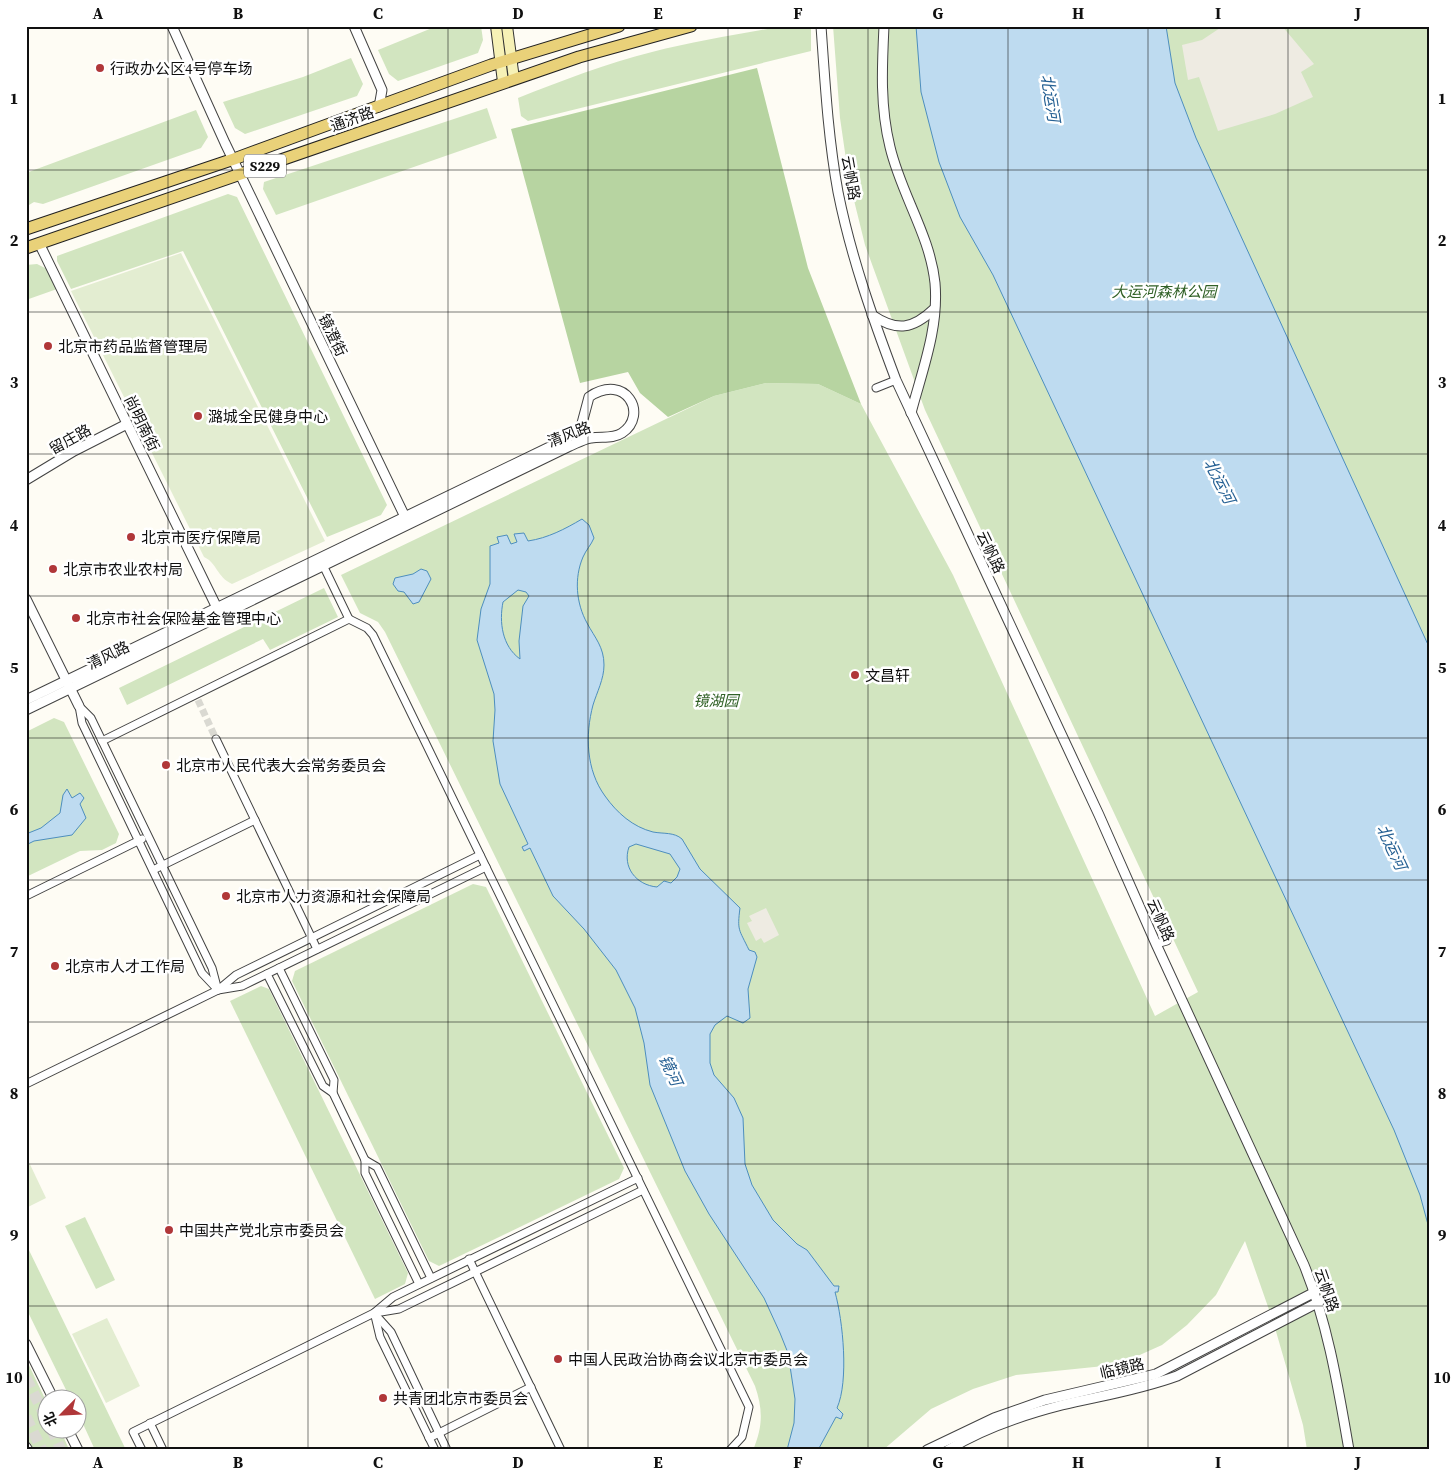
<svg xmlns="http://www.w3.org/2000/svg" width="1456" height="1476" viewBox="0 0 1456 1476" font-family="'Source Serif 4','Noto Sans SC',serif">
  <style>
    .green { fill: #d2e5c0 }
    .forest { fill: #b7d4a1 }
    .pitch { fill: #e3edd1 }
    .plaza { fill: #eeebe2 }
    .water { fill: #bedbf0; stroke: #4d8ebe; fill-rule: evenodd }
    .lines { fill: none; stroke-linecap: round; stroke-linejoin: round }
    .minor-tunnel { stroke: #dad9d2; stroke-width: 7; stroke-dasharray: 7 3.5; stroke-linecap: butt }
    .primary-tunnel { stroke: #dad9d2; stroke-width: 11; stroke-dasharray: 11 5.5; stroke-linecap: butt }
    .minor-casing { stroke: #434343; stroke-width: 9 }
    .tertiary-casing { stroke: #434343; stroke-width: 11 }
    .secondary-casing { stroke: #323232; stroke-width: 12 }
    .primary-casing { stroke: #212121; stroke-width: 13 }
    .minor { stroke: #fff; stroke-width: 7 }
    .tertiary { stroke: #fff; stroke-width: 9 }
    .secondary { stroke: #f6f1b6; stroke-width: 10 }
    .primary { stroke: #e9d179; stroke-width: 11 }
    .grid { fill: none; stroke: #101010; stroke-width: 1; stroke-opacity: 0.55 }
    .poi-dot { fill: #b03739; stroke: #fff; stroke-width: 2 }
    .labels { text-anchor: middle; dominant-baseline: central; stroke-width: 5; stroke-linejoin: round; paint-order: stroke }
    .shield { fill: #fff; stroke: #585858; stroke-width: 1 }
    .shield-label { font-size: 14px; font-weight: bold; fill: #101010 }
    .poi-label { font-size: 15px; fill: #101010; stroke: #fff; text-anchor: start }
    .street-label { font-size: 15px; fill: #101010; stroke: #fff }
    .park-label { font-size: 15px; font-style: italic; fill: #316127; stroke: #fff }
    .water-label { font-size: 16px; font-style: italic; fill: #266194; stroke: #fff }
    .neatline { fill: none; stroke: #101010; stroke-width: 2 }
    .grid-label { font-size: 16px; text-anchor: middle; font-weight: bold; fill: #101010 }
  </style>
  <rect width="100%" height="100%" fill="#fefcf4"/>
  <g class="green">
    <path d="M437 26H481L483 40 478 53 398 81 389 74 378 50Z"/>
    <path d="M784 26H811V51L528 121 521 116 518 98C561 81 607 63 652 52 695 41 740 34 784 26Z"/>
    <path d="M833 26H1430V1450H1307L1303 1425 1273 1321 1245 1241 1216 1295 1187 1325 1162 1345 1133 1358 1104 1366 1016 1375 973 1389 931 1409 883 1450H753C763 1427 763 1409 755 1386L385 632 378 622 360 613 341 575 714 396 766 383 818 384 861 404 953 575 1155 1016 1198 992 925 410 865 245 849 180 840 118Z"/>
    <path d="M351 58 363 84 357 96 245 134 235 128 223 102 303 77Z"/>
    <path d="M487 108 497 138 276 215 263 189 264 182Z"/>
    <path d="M196 110 208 137 201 148 43 204 34 202 29 205 26 201V173Z"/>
    <path d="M228 194 237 197 387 505 381 515 327 537 183 251 71 289 57 261V256Z"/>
    <path d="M37 264 47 269 57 289 26 300V265Z"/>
    <path d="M324 588 338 617 270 650 263 639 127 705 119 688Z"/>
    <path d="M54 718 64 722 119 834 116 843 102 850 80 851 26 877V732Z"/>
    <path d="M473 884 486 887 624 1168 619 1179 439 1266 429 1261 292 981 295 971Z"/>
    <path d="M261 986 269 989 408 1273 405 1284 375 1299 230 1001Z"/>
    <path d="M85 1217 115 1280 96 1289 65 1226Z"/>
    <path d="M26 1244 126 1450H95L78 1413V1398H70L26 1308Z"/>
    <path d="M26 1359 47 1403 48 1428 60 1429 68 1447 61 1450H32L26 1437Z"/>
  </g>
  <path class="forest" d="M757 68 808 268 861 404 818 384 766 383 714 396 668 417 640 393 628 372 580 383 511 129Z"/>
  <g class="pitch">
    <path d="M181 253 325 541 232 584C217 577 217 563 204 557L71 291Z"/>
    <path d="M26 1156 46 1198 26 1208Z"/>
    <path d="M107 1318 140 1386 106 1403 72 1334Z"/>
  </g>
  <g class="plaza">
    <path d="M1223 26H1282L1314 64 1301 72 1313 97 1275 114 1218 131 1199 77 1188 80 1182 45 1202 40Z"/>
    <path d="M766 908 779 935 764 943 761 938 756 941 747 923 752 921 749 916Z"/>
  </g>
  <g class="water">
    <path d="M916 26H1166L1175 83 1196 138 1430 649V1232L1420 1195 1394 1130 993 275 960 217 939 162 921 92Z"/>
    <path d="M582 519 589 525 594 538C591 545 586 550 583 557 574 578 576 603 587 623 595 638 604 647 604 665 604 679 597 692 593 705 585 735 586 770 605 796 617 813 633 827 653 832 664 834 674 832 682 839L700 869 740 908C737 931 739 929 749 950L755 952 757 957 748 989 750 1018 743 1023 727 1016 715 1025 710 1034V1063L714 1075 734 1098 743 1118 745 1164 752 1185 773 1220 797 1244 807 1250 834 1286H839L838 1292H835C843 1321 849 1381 837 1408L843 1414 841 1419 836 1417 818 1450H787L794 1423 795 1399 788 1353 780 1333 764 1298 709 1214 685 1171 650 1085 644 1043 635 1008 616 970 584 929 553 896 530 848 524 851 522 847 528 844 500 784 493 741 495 710 494 694 477 640 481 609 490 584V546L499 543 497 537 507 535 511 544 517 542 514 534 524 533 528 541C548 538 565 529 582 519ZM518 590 526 592 529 596 523 606 519 641 520 659C502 646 499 622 503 602ZM636 844 670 854 680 869 677 877 671 883 664 881 657 887C636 885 622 867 629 847Z"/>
    <path d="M421 569 427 571 431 579 419 602 413 604 404 592 398 591 393 584 395 578 413 574Z"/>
    <path d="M67 789 72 798 80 793 84 798 80 804 86 818 72 835 34 841 26 845V834L41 828 60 813 63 795Z"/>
  </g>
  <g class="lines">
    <path class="minor-tunnel" d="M198 700 216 739"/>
    <g class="primary-tunnel">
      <path d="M26 1378 48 1422"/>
      <path d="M26 1417 42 1450"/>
      <path d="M51 1428 61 1450"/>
    </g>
    <g class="minor-casing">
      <g id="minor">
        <path d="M876 388 896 380"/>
        <path d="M322 563 349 619"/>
        <path d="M79 706 82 723 202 973 218 990"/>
        <path d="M79 706 91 718 212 968 217 987"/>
        <path d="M216 739 317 949"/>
        <path d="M102 741 349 619 367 628 373 635 749 1407 742 1437 730 1450"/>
        <path d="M153 870 255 820"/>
        <path d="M26 896 142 839"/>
        <path d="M1156 944 1167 941"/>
        <path d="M279 968 334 1080 333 1093"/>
        <path d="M267 974 323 1086 333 1093 365 1160V1173L419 1284"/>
        <path d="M218 990 242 986 486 867"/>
        <path d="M26 1084 218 990 236 975 480 855"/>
        <path d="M365 1160 377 1167 431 1278"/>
        <path d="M469 1259 561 1450"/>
        <path d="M374 1313 391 1332 447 1450"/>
        <path d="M375 1313 399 1309 643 1190"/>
        <path d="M375 1316 380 1337 435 1450"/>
        <path d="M150 1423 163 1450"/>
        <path d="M429 1438 531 1387"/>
        <path d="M142 1450 133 1432 374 1313 393 1297 638 1178"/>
      </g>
    </g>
    <g class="tertiary-casing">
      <g id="tertiary">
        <path d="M172 26 225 143 407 521"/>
        <path d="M354 26 382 90 379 107"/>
        <path d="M821 26C825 82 828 137 838 192 851 257 873 319 896 380L1099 815 1156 944 1304 1265C1328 1324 1338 1387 1349 1450"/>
        <path d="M884 26C882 67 880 107 890 147 901 194 930 235 935 283 939 328 922 371 911 413"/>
        <path d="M39 243 219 612"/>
        <path d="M872 315C897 332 913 329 934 309"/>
        <path d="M26 480 74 451 127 424"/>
        <path d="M26 599 79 706"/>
        <path d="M26 700 566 439 581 427 589 397C626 372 649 415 622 433 613 439 601 436 591 438 584 439 577 443 570 446L26 710"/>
        <path d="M26 1344 53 1398"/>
        <path d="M67 1428 78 1450"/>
        <path d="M26 1447 28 1450"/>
        <path d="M927 1450 994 1418 1045 1400 1156 1374 1315 1292"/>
        <path d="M948 1450C982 1429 1023 1415 1062 1405 1100 1396 1139 1390 1177 1376L1319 1302"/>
      </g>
    </g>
    <g class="secondary-casing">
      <g id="secondary">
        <path d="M496 26 503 82"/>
        <path d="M507 26 514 79"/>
      </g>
    </g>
    <g class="primary-casing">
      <g id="primary">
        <path d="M26 229 234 159 491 65 619 26"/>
        <path d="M26 248 579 57 691 26"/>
      </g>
    </g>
    <use href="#minor" class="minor"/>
    <use href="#tertiary" class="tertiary"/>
    <use href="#secondary" class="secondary"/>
    <use href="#primary" class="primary"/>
  </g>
  <path class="grid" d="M168 26V1450M308 26V1450M448 26V1450M588 26V1450M728 26V1450M868 26V1450M1008 26V1450M1148 26V1450M1288 26V1450M26 170H1430M26 312H1430M26 454H1430M26 596H1430M26 738H1430M26 880H1430M26 1022H1430M26 1164H1430M26 1306H1430"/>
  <g class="poi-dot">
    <circle cx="100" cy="68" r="5"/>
    <circle cx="48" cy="346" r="5"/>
    <circle cx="198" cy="416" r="5"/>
    <circle cx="131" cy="537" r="5"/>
    <circle cx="53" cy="569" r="5"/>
    <circle cx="76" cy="618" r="5"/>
    <circle cx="855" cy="675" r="5"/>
    <circle cx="166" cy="765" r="5"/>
    <circle cx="226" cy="896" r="5"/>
    <circle cx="55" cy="966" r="5"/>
    <circle cx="169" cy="1230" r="5"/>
    <circle cx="558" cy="1359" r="5"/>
    <circle cx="383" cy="1398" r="5"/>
  </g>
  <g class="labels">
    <rect class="shield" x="244" y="154.5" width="42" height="23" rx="4"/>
    <g class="shield-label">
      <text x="265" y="166">S229</text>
    </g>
    <g class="poi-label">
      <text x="110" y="68">行政办公区4号停车场</text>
      <text x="58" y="346">北京市药品监督管理局</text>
      <text x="208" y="416">潞城全民健身中心</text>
      <text x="141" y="537">北京市医疗保障局</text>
      <text x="63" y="569">北京市农业农村局</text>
      <text x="86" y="618">北京市社会保险基金管理中心</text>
      <text x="865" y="675">文昌轩</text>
      <text x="176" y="765">北京市人民代表大会常务委员会</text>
      <text x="236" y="896">北京市人力资源和社会保障局</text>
      <text x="65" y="966">北京市人才工作局</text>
      <text x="179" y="1230">中国共产党北京市委员会</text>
      <text x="568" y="1359">中国人民政治协商会议北京市委员会</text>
      <text x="393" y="1398">共青团北京市委员会</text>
    </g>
    <g class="street-label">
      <text transform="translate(352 119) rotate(-20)">通济路</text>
      <text transform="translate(851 178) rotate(80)">云帆路</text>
      <text transform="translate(333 335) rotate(64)">镜澄街</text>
      <text transform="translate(142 423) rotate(64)">尚明南街</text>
      <text transform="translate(569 434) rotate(-21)">清风路</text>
      <text transform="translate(70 439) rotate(-29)">留庄路</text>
      <text transform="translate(991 552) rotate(65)">云帆路</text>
      <text transform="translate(108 655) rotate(-26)">清风路</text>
      <text transform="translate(1161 920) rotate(66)">云帆路</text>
      <text transform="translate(1327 1290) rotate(71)">云帆路</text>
      <text transform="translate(1122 1368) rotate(-13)">临镜路</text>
    </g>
    <g class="park-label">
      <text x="1164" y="291">大运河森林公园</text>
      <text x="716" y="700">镜湖园</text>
    </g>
    <g class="water-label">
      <text transform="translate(1051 98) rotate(81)">北运河</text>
      <text transform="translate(1220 481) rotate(63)">北运河</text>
      <text transform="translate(1392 847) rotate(65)">北运河</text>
      <text transform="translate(671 1070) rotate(65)">镜河</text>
    </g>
  </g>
  <rect width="1456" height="1476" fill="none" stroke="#ffffff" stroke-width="55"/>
  <g transform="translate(62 1414) rotate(246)"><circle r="24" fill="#ffffff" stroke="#9f9f9f"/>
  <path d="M0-4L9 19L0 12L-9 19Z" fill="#b03739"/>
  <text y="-8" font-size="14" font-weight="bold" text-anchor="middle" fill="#101010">北</text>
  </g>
  <rect x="28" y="28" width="1400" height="1420" class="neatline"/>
  <g class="grid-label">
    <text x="98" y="19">A</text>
    <text x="238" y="19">B</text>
    <text x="378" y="19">C</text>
    <text x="518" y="19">D</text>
    <text x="658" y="19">E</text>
    <text x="798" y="19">F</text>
    <text x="938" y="19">G</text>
    <text x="1078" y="19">H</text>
    <text x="1218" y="19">I</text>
    <text x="1358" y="19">J</text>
    <text x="14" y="104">1</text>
    <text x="1442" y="104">1</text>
    <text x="14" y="246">2</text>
    <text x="1442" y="246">2</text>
    <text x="14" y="388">3</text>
    <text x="1442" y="388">3</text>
    <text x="14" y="531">4</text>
    <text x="1442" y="531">4</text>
    <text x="14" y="673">5</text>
    <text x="1442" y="673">5</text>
    <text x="14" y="815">6</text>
    <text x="1442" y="815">6</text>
    <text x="14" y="957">7</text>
    <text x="1442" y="957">7</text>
    <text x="14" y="1099">8</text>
    <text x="1442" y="1099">8</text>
    <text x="14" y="1241">9</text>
    <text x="1442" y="1241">9</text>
    <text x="14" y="1383">10</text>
    <text x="1442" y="1383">10</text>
    <text x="98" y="1468">A</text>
    <text x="238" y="1468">B</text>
    <text x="378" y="1468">C</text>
    <text x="518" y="1468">D</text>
    <text x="658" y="1468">E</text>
    <text x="798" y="1468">F</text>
    <text x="938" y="1468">G</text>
    <text x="1078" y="1468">H</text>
    <text x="1218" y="1468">I</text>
    <text x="1358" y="1468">J</text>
  </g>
</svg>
